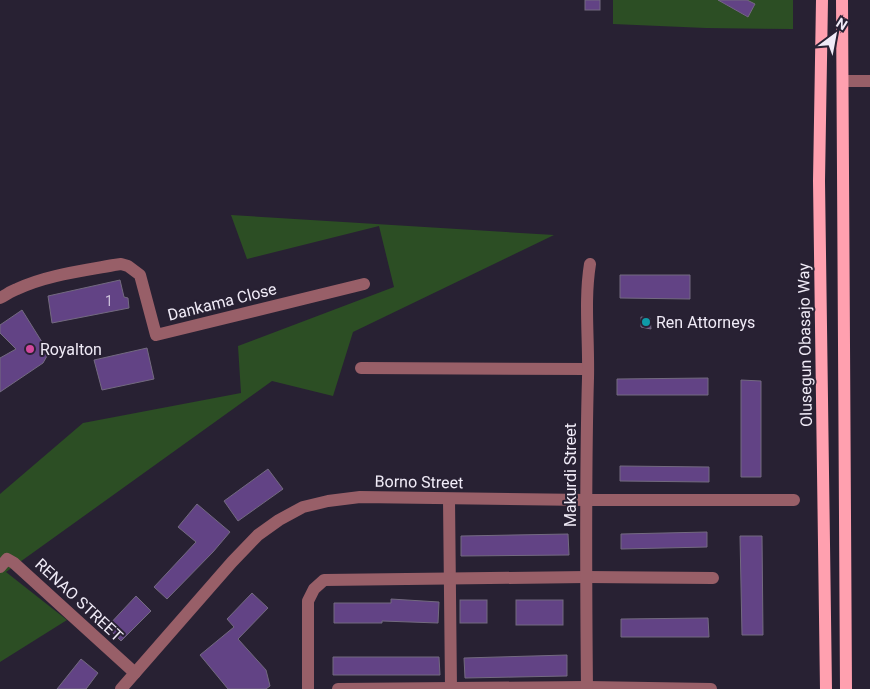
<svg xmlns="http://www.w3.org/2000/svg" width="870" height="689" viewBox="0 0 870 689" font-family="Roboto,sans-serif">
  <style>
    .green { fill: #2c4e24 }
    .building { fill: #624385; stroke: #736a80 }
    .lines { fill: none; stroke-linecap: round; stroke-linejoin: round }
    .minor { stroke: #985f68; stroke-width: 12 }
    .major { stroke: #ffa0af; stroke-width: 12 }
    .culture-dot { fill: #0f9aa8; stroke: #282133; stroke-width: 2 }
    .hotel-dot { fill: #d1479c; stroke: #282133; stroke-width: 2 }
    .labels { text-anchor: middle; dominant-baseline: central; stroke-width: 4; stroke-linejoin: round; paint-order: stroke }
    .number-label { font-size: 14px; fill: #ccc1da }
    .street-label { font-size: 16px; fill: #f0ebf7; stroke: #282133 }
    .poi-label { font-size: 16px; fill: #f0ebf7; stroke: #282133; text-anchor: start }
  </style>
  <rect width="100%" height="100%" fill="#282133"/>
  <g class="green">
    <path d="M613 0H721V2L747 17 755 5 747 0H793V29L706 28 613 24Z"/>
    <path d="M231 215 554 235 353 332 333 396 272 381 6 572 67 620 0 662V494L83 423 241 393 238 346 394 287 379 226 247 259Z"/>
  </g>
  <g class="building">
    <rect x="585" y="0" width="15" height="10"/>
    <path d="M718 0H747L755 4 748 17Z"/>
    <path d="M620 275H690V299L620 298Z"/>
    <path d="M120 280 124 297 128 298 129 308 52 323 48 296Z"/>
    <path d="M22 310 47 350V356L43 363 0 392V358L16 349 0 333V325Z"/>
    <path d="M641 317 650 318 651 329 641 327Z"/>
    <path d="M147 348 154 379 102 390 94 360Z"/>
    <path d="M708 378V395H617V379Z"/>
    <path d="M741 380 761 381V477H741Z"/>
    <path d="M620 466 709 467V482L620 481Z"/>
    <path d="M268 469 283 489 238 521 224 501Z"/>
    <path d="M197 504 230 532 213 552 167 599 154 587 196 542 178 527Z"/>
    <path d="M707 532V547L621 549V534Z"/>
    <path d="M568 534 569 555 461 556V536Z"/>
    <path d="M740 536H762L763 635H742Z"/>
    <path d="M252 593 268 608 238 639 266 670 270 686 266 689H228L200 655 234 627 227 619Z"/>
    <path d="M136 596 151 611 121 641 107 627Z"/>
    <path d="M391 599 439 602 438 623 382 621V623H334V603H391Z"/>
    <rect x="460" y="600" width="27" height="23"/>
    <rect x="516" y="600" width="47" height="25"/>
    <path d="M708 618 709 637H621V619Z"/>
    <path d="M567 655V676L465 678 464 658Z"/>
    <path d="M333 657H439L440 675H333Z"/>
    <path d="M81 659 98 673 86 689H57Z"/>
  </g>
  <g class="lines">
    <g class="minor">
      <path d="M843 81H870"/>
      <path d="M0 298C6 295 11 291 17 289 47 275 82 271 114 265L121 264 128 266 140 275 156 335 364 284"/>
      <path d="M361 368 588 369"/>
      <path d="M449 499 451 688"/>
      <path d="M0 567 7 559 14 563 135 673"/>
      <path d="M121 689 232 562 258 535 279 520 303 507 328 501 360 497 586 500H794"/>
      <path d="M308 689V601L314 589 324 580 586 577 713 578"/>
      <path d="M338 689 587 687 711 689"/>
      <path d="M587 689C586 585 585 481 588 378 589 340 584 301 590 264"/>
    </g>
    <g class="major">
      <path d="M822 0 819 181 826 689"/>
      <path d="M842 0 846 689"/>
    </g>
  </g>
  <circle class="culture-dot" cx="646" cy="322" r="5"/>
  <circle class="hotel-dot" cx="30" cy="349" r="5"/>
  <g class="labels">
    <g class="number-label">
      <text x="109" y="301">1</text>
    </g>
    <g class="street-label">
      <text transform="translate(222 302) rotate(-14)">Dankama Close</text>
      <text transform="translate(805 345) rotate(-91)">Olusegun Obasajo Way</text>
      <text transform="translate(570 475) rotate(-90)">Makurdi Street</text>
      <text transform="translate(419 482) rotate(1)">Borno Street</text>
      <text transform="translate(79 600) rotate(43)">RENAO STREET</text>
    </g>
    <g class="poi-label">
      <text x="656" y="322">Ren Attorneys</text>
      <text x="40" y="349">Royalton</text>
    </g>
  </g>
  <g transform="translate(835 35) rotate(32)" stroke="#282133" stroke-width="4" paint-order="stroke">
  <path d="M0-4L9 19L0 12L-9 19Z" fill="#f0ebf7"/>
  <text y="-8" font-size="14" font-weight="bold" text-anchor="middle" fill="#f0ebf7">N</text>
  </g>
</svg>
